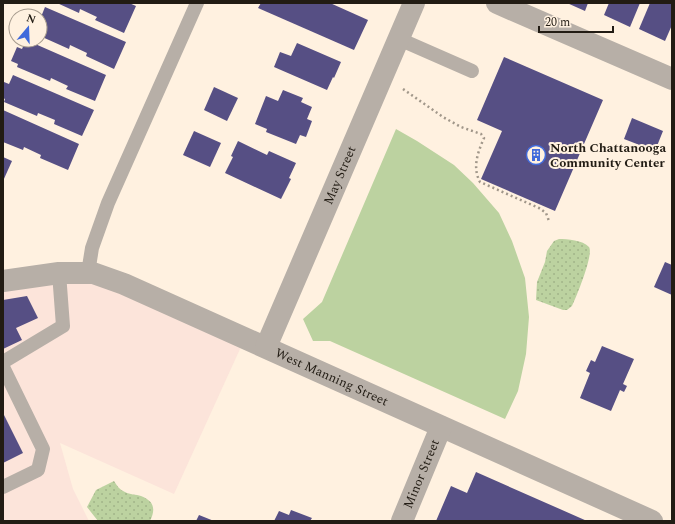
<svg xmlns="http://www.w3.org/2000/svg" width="675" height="524" viewBox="0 0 675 524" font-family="Spectral,serif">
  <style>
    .commercial { fill: #fce4da }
    .grass { fill: url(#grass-dots) }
    .garden { fill: #bcd2a0 }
    .building { fill: #564f84 }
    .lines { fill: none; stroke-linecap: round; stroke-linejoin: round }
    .path { stroke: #a1978a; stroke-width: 2.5; stroke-dasharray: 2 3; stroke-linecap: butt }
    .lane { stroke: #b7afa7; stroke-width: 14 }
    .street { stroke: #b7afa7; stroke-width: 22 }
    .labels { text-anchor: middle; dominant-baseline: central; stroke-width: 4; stroke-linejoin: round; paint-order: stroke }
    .poi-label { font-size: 13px; font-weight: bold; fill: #221c14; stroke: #fff1e0; text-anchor: start }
    .street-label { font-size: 13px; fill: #221c14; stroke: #fff1e0 }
  </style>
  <defs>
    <pattern id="grass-dots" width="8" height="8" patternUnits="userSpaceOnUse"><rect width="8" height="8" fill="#bcd2a0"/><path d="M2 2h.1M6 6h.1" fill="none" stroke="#a1b489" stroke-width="1.8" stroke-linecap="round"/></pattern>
  </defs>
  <rect width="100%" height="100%" fill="#fff1e0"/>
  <path class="commercial" d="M93 273 245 338 174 494 60 443 73 489 89 521H3V281Z"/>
  <g class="grass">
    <path d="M559 239C567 239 583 240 589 247 594 254 576 298 572 306L567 310H563L536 300 537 282 545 262 547 251 554 241Z"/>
    <path d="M114 481C117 486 120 490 125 492 130 495 136 494 141 496 154 501 156 509 150 521H98L87 507 96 490Z"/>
  </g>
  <path class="garden" d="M396 129 417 141 454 165 473 183 499 213 512 241 525 278 529 317 526 354 518 391 505 419 330 341H313L303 319 322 302Z"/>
  <g class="building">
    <path d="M57 3H129L136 6 124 33 95 20 97 17 80 9 79 13Z"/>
    <path d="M261 3H330L368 20 354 50 258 8Z"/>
    <path d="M567 3H588L585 11Z"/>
    <path d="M609 3H640L630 27 604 15Z"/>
    <path d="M650 3H672V25L665 41 639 29Z"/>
    <path d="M45 7 126 42 114 69 86 56 87 53 70 45 69 49 40 36V16L41 17Z"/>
    <path d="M26 40 106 75 95 101 66 89 68 86 51 78 50 81 17 67 18 64 11 61 17 47 22 49Z"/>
    <path d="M297 43 341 62 334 78 333 77 327 90 274 67 280 52 291 56Z"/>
    <path d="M504 57 603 100 555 211 481 179 502 131 477 120Z"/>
    <path d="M13 75 94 110 82 136 54 124 55 120 38 113 37 116 4 102 5 99 3 98V85L4 82 9 84Z"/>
    <path d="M214 87 238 98 227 121 204 110Z"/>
    <path d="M283 90 303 98 301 102 312 107 307 119 312 121 306 137 300 135 296 144 266 132 267 129 255 124 266 96 278 101Z"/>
    <path d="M3 110 79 144 68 170 40 158 41 155 24 147 23 150 3 142Z"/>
    <path d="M632 118 663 131 655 151 624 139Z"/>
    <path d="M194 131 221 143 210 167 183 155Z"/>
    <path d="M238 141 267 155 269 151 296 163 289 178 291 179 281 199 225 173 233 157 231 156Z"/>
    <path d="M3 157 12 161 3 181Z"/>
    <path d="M665 262 672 265V295L654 287Z"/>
    <path d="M27 296 38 318 16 328 22 340 3 349V300Z"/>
    <path d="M602 346 634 359 623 384 627 386 624 392 620 390 611 411 580 398 590 373 586 371 591 360 595 362Z"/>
    <path d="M3 413 23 453 3 463Z"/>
    <path d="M476 472 587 521H436L451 486 467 493Z"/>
    <path d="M291 510 312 518 310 521H274L279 511 289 515Z"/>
    <path d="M199 515 214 521H196Z"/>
  </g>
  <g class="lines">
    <path class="path" d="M403 89 443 117 461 127 481 134 484 138C478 152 472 167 480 182L539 208 546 213 549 221"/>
    <g class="lane">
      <path d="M399 39 472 71"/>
      <path d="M88 273 92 248 108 203 197 3"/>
      <path d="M3 362 63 326 59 273"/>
      <path d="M3 367 43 449 38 470 3 487"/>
    </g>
    <g class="street">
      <path d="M497 3 672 79"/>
      <path id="s1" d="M3 281 59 273H93L124 284 652 521"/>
      <path id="s2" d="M266 347 414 3"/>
      <path id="s3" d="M402 521 441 427"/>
    </g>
  </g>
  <defs>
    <g id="building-ring" transform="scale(1)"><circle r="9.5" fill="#fff1e0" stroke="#416adb" stroke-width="1.5"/><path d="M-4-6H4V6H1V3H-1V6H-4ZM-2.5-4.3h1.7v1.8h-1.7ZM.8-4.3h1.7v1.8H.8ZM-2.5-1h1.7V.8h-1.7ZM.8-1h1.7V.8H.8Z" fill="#416adb"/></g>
  </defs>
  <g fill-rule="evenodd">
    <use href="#building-ring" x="536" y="155"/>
  </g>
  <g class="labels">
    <g class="poi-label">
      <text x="550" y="148">North Chattanooga<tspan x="550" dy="15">Community Center</tspan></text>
    </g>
    <g class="street-label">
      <text stroke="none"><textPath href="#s2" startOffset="187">May Street</textPath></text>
      <text stroke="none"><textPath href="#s1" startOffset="351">West Manning Street</textPath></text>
      <text stroke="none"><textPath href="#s3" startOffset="51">Minor Street</textPath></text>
    </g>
  </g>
  <rect width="675" height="524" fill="none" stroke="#221c14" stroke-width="8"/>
  <g transform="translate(28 28) rotate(19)"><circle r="19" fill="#fff1e0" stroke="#a79c8e"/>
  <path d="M0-3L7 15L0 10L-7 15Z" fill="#416adb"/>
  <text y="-6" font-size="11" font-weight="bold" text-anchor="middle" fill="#221c14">N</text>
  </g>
  <path d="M539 26v6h74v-6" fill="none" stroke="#221c14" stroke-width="2"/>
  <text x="545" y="26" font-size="12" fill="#221c14" stroke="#fff1e0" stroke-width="3" paint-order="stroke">20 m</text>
</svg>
